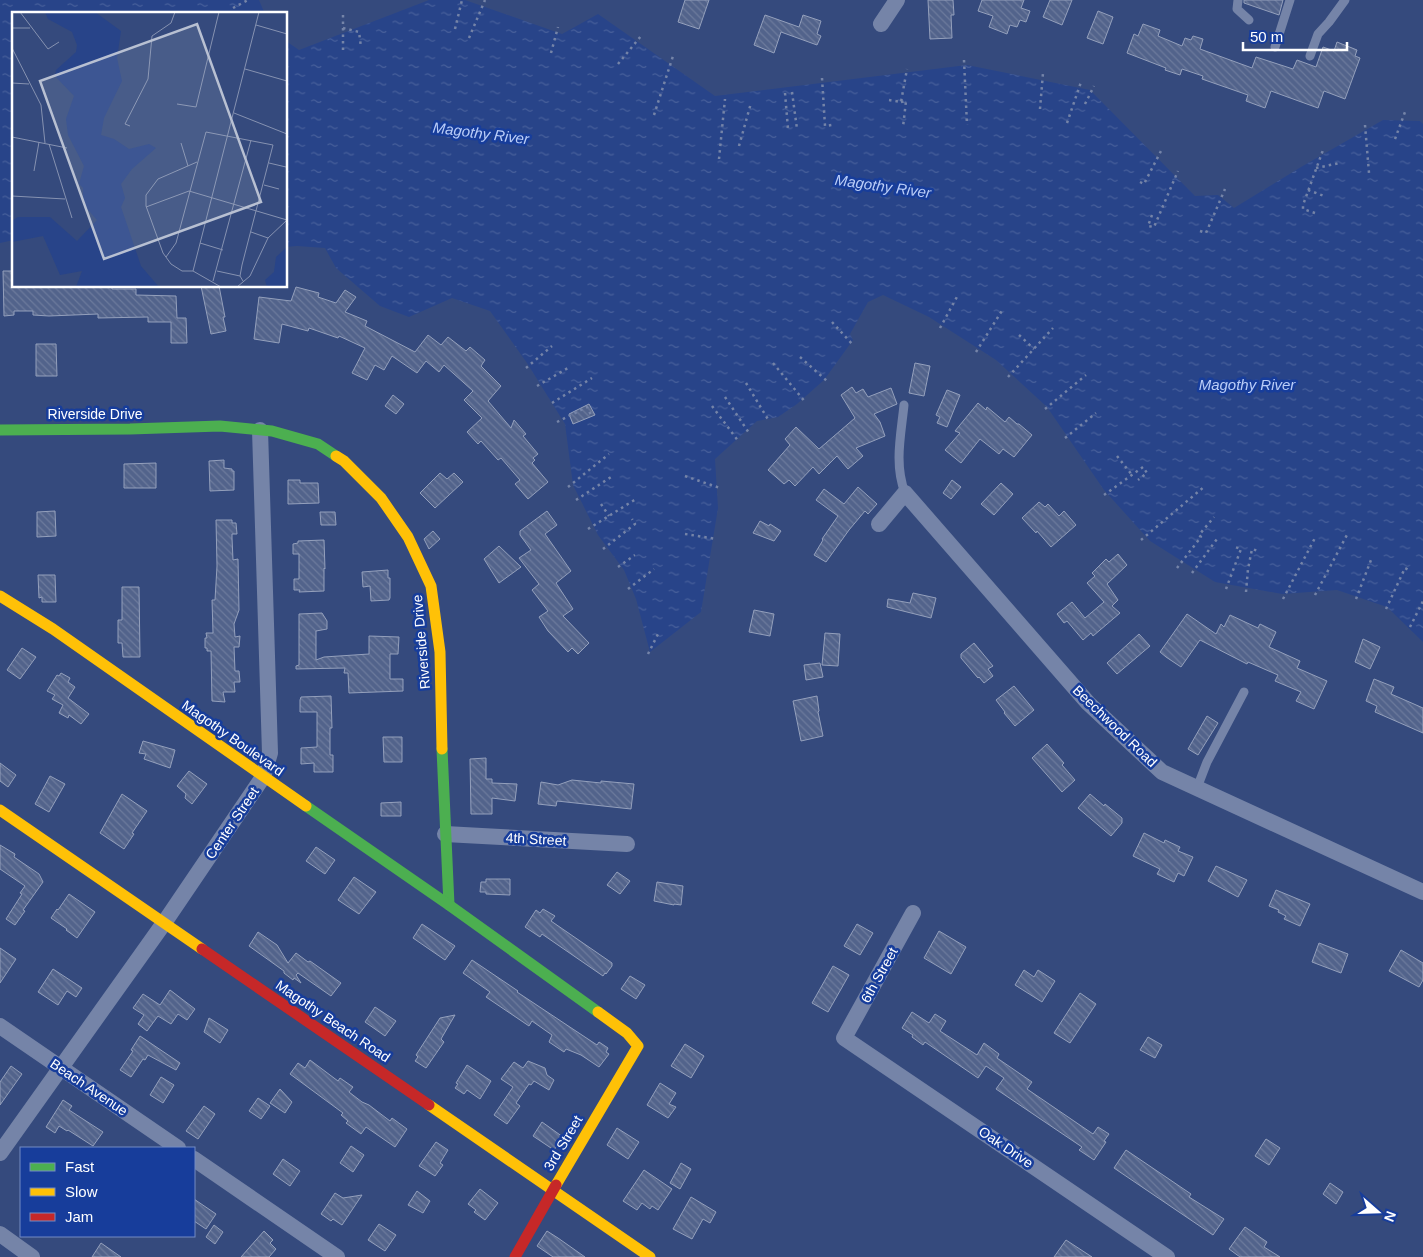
<svg xmlns="http://www.w3.org/2000/svg" width="1423" height="1257" viewBox="0 0 1423 1257" font-family="Helvetica,sans-serif">
  <style>
    .water { fill: url(#water-ripples) }
    .building { fill: url(#building-back-hatch); stroke: #94a0bc }
    .lines { fill: none; stroke-linecap: round; stroke-linejoin: round }
    .path { stroke: #7584a8; stroke-width: 2.5; stroke-dasharray: 2.5 4; stroke-linecap: butt }
    .lane { stroke: #7584a8; stroke-width: 9 }
    .street { stroke: #7584a8; stroke-width: 16 }
    .fast { stroke: #4caf50; stroke-width: 11 }
    .slow { stroke: #ffc107; stroke-width: 11 }
    .jam { stroke: #c62828; stroke-width: 11 }
    .labels { text-anchor: middle; dominant-baseline: central; stroke-width: 5; stroke-linejoin: round; paint-order: stroke }
    .street-label { font-size: 14px; fill: #fff; stroke: #173d9b }
    .water-label { font-size: 15px; font-style: italic; fill: #bacdf8; stroke: #173d9b }
    .inset-road { fill: none; stroke: #8692b1; stroke-width: 1 }
    .view { fill: #b8c0d2; fill-opacity: 0.15; stroke: #b8c0d2; stroke-width: 2.5 }
    .inset-edge { fill: none; stroke: #fff; stroke-width: 2.5 }
  </style>
  <defs>
    <pattern id="water-ripples" width="26" height="14" patternUnits="userSpaceOnUse" patternTransform="scale(1.25)"><rect width="26" height="14" fill="#284489"/><path d="M2 4q2-2 4 0t4 0M15 11q2-2 4 0t4 0" fill="none" stroke="#48609b"/></pattern>
    <pattern id="building-back-hatch" width="6" height="6" patternUnits="userSpaceOnUse" patternTransform="scale(1.25)"><rect width="6" height="6" fill="#52638b"/><path d="M-1 5l2 2M0 0l6 6M5-1l2 2" fill="none" stroke="#6c7a9c"/></pattern>
  </defs>
  <rect width="100%" height="100%" fill="#354a7d"/>
  <g class="water">
    <path d="M0 0H259L265 14H14V240L0 243Z"/>
    <path d="M429 0H465L562 34 598 14 715 96 967 65 1090 90 1195 196 1218 195 1234 208 1301 167 1383 120 1420 121 1423 124V642L1387 607 1337 590 1282 594 1215 582 1150 541 1104 490 1047 407 996 360 929 317 883 295 868 302 850 334 853 340 824 380 797 404 778 417 757 421 715 459 718 508 701 612 650 652 636 599 624 570 598 535 573 485 565 424 527 363 490 311 452 298 409 317 380 306 336 268 325 248 297 246 286 247V41L299 50Z"/>
  </g>
  <g class="building">
    <path d="M685 0H709L699 29 678 22Z"/>
    <path d="M928 0H953L954 15H951L952 38 930 39Z"/>
    <path d="M982 0H1024L1021 8 1030 11 1026 22 1020 20 1017 27 1010 25 1007 34 989 27 993 16 978 11Z"/>
    <path d="M1050 0H1072L1062 25 1043 17Z"/>
    <path d="M1244 0H1283L1279 15 1244 3Z"/>
    <path d="M1098 11 1113 17 1103 44 1087 38Z"/>
    <path d="M765 15 799 27 803 15 821 21 817 34 821 36 817 45 781 32 774 53 754 45Z"/>
    <path d="M1143 24 1160 30 1158 36 1182 46 1185 38 1191 40 1193 36 1203 39 1200 49 1252 68 1256 57 1293 69 1297 60 1316 67 1323 47 1334 51 1337 42 1357 50 1355 56 1360 58 1345 99 1324 91 1318 108 1271 91 1265 108 1246 101 1248 95 1202 79 1203 76 1182 69 1180 75 1165 70 1166 68 1127 53 1134 34 1138 36Z"/>
    <path d="M3 271H14V286H112V289H136V295L176 296 177 318H186L187 343H171V322H148V317L98 318V314L49 316 33 315V311H14V315L4 316Z"/>
    <path d="M201 286H219L225 317H223L226 331 211 334Z"/>
    <path d="M296 287 319 293 318 297 336 303 345 290 356 297 345 312 367 321 365 326 415 352 428 335 441 345 448 337 466 351 470 347 485 360 481 366 501 386 488 401 511 428 514 420 526 434 523 436 538 454 533 458 535 460 532 463 548 482 528 499 515 484 520 480 501 458 498 460 481 441 478 444 467 432 482 418 464 400 473 391 444 365 439 372 426 361 417 373 392 356 384 370 375 365 367 380 352 373 365 348 339 336 338 338 309 328 308 331 282 324 279 343 254 339 259 297 291 301Z"/>
    <path d="M36 344H56L57 376H36Z"/>
    <path d="M915 363 930 366 924 396 909 393Z"/>
    <path d="M852 387 856 393 863 389 868 397 891 388 897 404 874 414 880 422 885 436 856 448 863 456 848 469 837 456 819 474 813 467 795 486 789 480 784 484 768 470 790 445 785 439 796 427 819 449 855 418 841 395Z"/>
    <path d="M947 390 960 395 947 427 937 423 940 417 936 415Z"/>
    <path d="M393 395 404 404 396 414 385 406Z"/>
    <path d="M978 403 986 410 987 407 1005 422 1009 417 1017 424H1019L1032 435 1014 457 1003 449 999 454 980 439 961 463 945 450 960 433 955 431Z"/>
    <path d="M589 404 595 415 573 424 569 414Z"/>
    <path d="M224 460V468L232 469V471H234V490L210 491 209 461Z"/>
    <path d="M156 463V488H124V464Z"/>
    <path d="M440 473 447 479 454 473 463 482 435 508 420 493Z"/>
    <path d="M288 480H300V483H318L319 503 288 504Z"/>
    <path d="M952 480 961 487 951 499 943 493Z"/>
    <path d="M1001 483 1013 494 994 515 981 504Z"/>
    <path d="M858 487 877 504 868 514 865 511 849 530 826 562 814 555 823 540 822 539 838 516 816 500 824 489 844 504Z"/>
    <path d="M1039 502 1045 507 1048 504 1059 516 1064 511 1076 525 1051 547 1037 531 1036 533 1022 518Z"/>
    <path d="M55 511 56 536 37 537V512Z"/>
    <path d="M547 511 557 525 545 534 571 571 556 583 573 609 563 616 589 643 578 654 572 648 568 652 548 631 539 617 548 611 532 590 539 584 519 558 531 550 520 535V531Z"/>
    <path d="M320 512H335L336 525H321Z"/>
    <path d="M216 520H232V523H236L237 534H232V538L233 560 238 559 239 610 234 624 235 637 240 636 239 647H234L235 671H239L240 682H234L235 692H223L225 702 212 701 211 651H207V648H205V638H207L206 633H213L212 600H215L217 566Z"/>
    <path d="M760 521 769 526 770 524 781 531 774 541 753 533Z"/>
    <path d="M433 531 440 539 429 549 424 539Z"/>
    <path d="M324 540 325 569 324 568V591L299 592 300 590H294V579H299V554H293V544L298 543V541Z"/>
    <path d="M499 546 521 567 499 583 484 559Z"/>
    <path d="M1118 554 1127 565 1107 584 1118 600 1112 606 1120 613 1093 636 1091 633 1083 640 1067 621 1064 623 1057 614 1072 602 1085 618 1104 602 1087 583 1095 576 1092 573 1106 559 1109 562Z"/>
    <path d="M388 570V578H390V598L389 600 371 601 370 586 363 587 362 572Z"/>
    <path d="M38 575H55L56 602H42V597L39 598Z"/>
    <path d="M122 587H139L140 657H123L122 643H118V620H122Z"/>
    <path d="M913 593 936 598 931 618 887 607 888 599 910 603Z"/>
    <path d="M754 610 774 614 770 636 749 632Z"/>
    <path d="M322 613 327 621V629L316 631V660L324 657 369 654V636L399 637 398 654H390V679H403V691L349 693 348 673H344L345 668 296 669V666L299 665V614Z"/>
    <path d="M1187 614 1216 634 1221 624 1224 627 1230 615 1258 628 1260 624 1276 632 1269 647 1300 661 1297 668 1327 681 1314 709 1296 701 1301 692 1275 681 1278 675 1248 662 1247 664 1200 640 1181 667 1166 657 1160 652Z"/>
    <path d="M825 633 840 634 838 666 822 665Z"/>
    <path d="M1139 634 1150 646 1117 674 1107 663Z"/>
    <path d="M1363 639 1380 647 1370 669 1355 662Z"/>
    <path d="M974 643 993 666 988 669 993 676 984 683 979 677 978 678 961 658V654Z"/>
    <path d="M22 648 36 657 20 679 7 670Z"/>
    <path d="M820 663 823 677 806 680 804 665Z"/>
    <path d="M61 673 70 678 68 682 75 687 68 698 89 714 81 724 69 715 68 718 59 713 63 705 52 699 55 695 47 691 57 675 59 676Z"/>
    <path d="M1374 679 1394 687 1391 694 1423 708V733L1375 712 1377 706 1366 701Z"/>
    <path d="M1014 686 1034 710 1015 726 1004 713 1005 712 996 700Z"/>
    <path d="M331 696 332 728H330V755H333V772H314V763L301 764V748L317 747V712H300V700L301 697Z"/>
    <path d="M817 696 819 711 818 712 823 736 801 741 793 701Z"/>
    <path d="M1207 716 1218 723 1198 755 1188 749Z"/>
    <path d="M383 737H402V762H384Z"/>
    <path d="M143 741 175 750 170 768 144 759 146 754 139 753Z"/>
    <path d="M1047 744 1064 763 1062 765 1075 780 1062 792 1032 758Z"/>
    <path d="M486 758V779H492V783L517 784 515 801 492 798V814H471L470 759Z"/>
    <path d="M0 763 16 775 8 787 0 781Z"/>
    <path d="M189 771 207 784 192 804 185 798 186 794 177 786Z"/>
    <path d="M50 776 65 784 49 812 35 804Z"/>
    <path d="M572 780 601 783V781L634 784 631 809 557 801 556 806 538 804 541 782 558 785Z"/>
    <path d="M122 794 147 811 132 833 134 834 124 849 100 833Z"/>
    <path d="M1090 794 1104 806 1105 804 1122 818V823L1111 836 1078 808Z"/>
    <path d="M401 802V816H381V803Z"/>
    <path d="M1144 833 1164 843 1165 840 1180 847 1178 851 1193 857 1184 876 1178 873 1174 882 1157 874 1160 869 1133 856Z"/>
    <path d="M0 845 15 854 14 857 39 874 43 882 23 910 25 911 15 925 6 919 22 894 20 893 25 886 0 869Z"/>
    <path d="M316 847 335 860 325 874 306 861Z"/>
    <path d="M1216 866 1247 880 1238 897 1208 881Z"/>
    <path d="M617 872 630 881 620 894 607 885Z"/>
    <path d="M354 877 376 892 359 914 338 900Z"/>
    <path d="M486 879H510V895L486 894V892H480L481 882H486Z"/>
    <path d="M657 882 683 886 681 905 674 904V905L654 901Z"/>
    <path d="M1276 890 1310 904 1300 926 1284 919 1286 916 1278 912 1279 910 1269 906Z"/>
    <path d="M69 894 95 912 77 938 66 930 67 929 51 918 57 909 58 910Z"/>
    <path d="M543 909 555 916 551 921 612 963V966L606 974 605 973 603 976 542 934 540 937 525 927 536 910 540 913Z"/>
    <path d="M422 924 455 946 445 960 413 938Z"/>
    <path d="M857 924 873 933 860 955 844 946Z"/>
    <path d="M939 931 966 947 951 974 924 958Z"/>
    <path d="M258 932 277 945 288 963 296 953 308 962 310 961 341 983 331 996 298 973 296 975 301 983 294 978 293 980 284 973V971L249 946Z"/>
    <path d="M1319 943 1348 954 1341 973 1312 962Z"/>
    <path d="M0 948 16 959 0 983Z"/>
    <path d="M1401 950 1423 963V980L1419 987 1389 971Z"/>
    <path d="M472 960 518 991 517 992 597 1045 599 1042 608 1048 606 1052 609 1054 599 1067 581 1055 566 1049 564 1052 549 1042 552 1035 532 1021 529 1026 486 997 490 992 463 973Z"/>
    <path d="M833 966 849 975 828 1012 812 1003Z"/>
    <path d="M53 969 82 988 76 997 67 991 58 1005 38 992Z"/>
    <path d="M1024 970 1034 977 1038 970 1055 981 1042 1002 1015 985Z"/>
    <path d="M630 976 645 985 636 999 621 989Z"/>
    <path d="M170 990 195 1009 187 1020 178 1014 171 1024 158 1016 147 1031 138 1024 144 1015 133 1008 143 994 160 1005Z"/>
    <path d="M1080 993 1096 1004 1070 1043 1054 1033Z"/>
    <path d="M375 1007 396 1021 385 1036 365 1022Z"/>
    <path d="M912 1012 929 1023 935 1014 946 1021 940 1031 977 1055 984 1043 999 1054 997 1058 1032 1082 1027 1089 1093 1134 1098 1127 1109 1134 1104 1141 1106 1142 1094 1160 1079 1150 1082 1147 996 1089 1004 1078 986 1066 978 1078 925 1042 923 1045 912 1037 913 1035 902 1028Z"/>
    <path d="M455 1015 441 1039 444 1042 426 1068 415 1061 418 1057 416 1055 440 1018Z"/>
    <path d="M209 1018 228 1030 220 1043 204 1032Z"/>
    <path d="M140 1036 180 1063 176 1070 148 1055 145 1060 143 1059 131 1077 120 1070 133 1051 131 1050Z"/>
    <path d="M1148 1037 1162 1045 1155 1058 1140 1050Z"/>
    <path d="M685 1044 704 1056 691 1078 671 1066Z"/>
    <path d="M310 1060 338 1081 340 1078 353 1087 349 1092 362 1102 369 1105 390 1121 392 1118 407 1129 395 1147 366 1127 361 1134 346 1123 348 1121 341 1115 343 1113 290 1074 298 1063 305 1068Z"/>
    <path d="M528 1061 545 1068 547 1075 554 1080 549 1090 534 1081 531 1085 529 1084 516 1103 520 1106 507 1124 494 1115 513 1087 501 1079 514 1062 523 1068Z"/>
    <path d="M467 1065 491 1081 480 1099 467 1090 464 1094 455 1088 458 1084 456 1083Z"/>
    <path d="M11 1066 22 1074 0 1105V1082Z"/>
    <path d="M161 1077 174 1085 163 1103 150 1095Z"/>
    <path d="M660 1083 676 1093 669 1104 676 1107 668 1118 647 1105Z"/>
    <path d="M280 1089 292 1102 285 1113 270 1103Z"/>
    <path d="M258 1098 270 1106 261 1119 249 1111Z"/>
    <path d="M63 1100 72 1106 69 1110 103 1132 93 1146 68 1130 67 1131 59 1126 55 1133 46 1127Z"/>
    <path d="M204 1106 215 1114 198 1139 186 1131Z"/>
    <path d="M542 1122 563 1137 554 1150 533 1136Z"/>
    <path d="M617 1128 639 1142 628 1159 607 1145Z"/>
    <path d="M1266 1139 1280 1148 1269 1165 1255 1156Z"/>
    <path d="M436 1142 448 1150 440 1163 443 1165 435 1176 419 1166Z"/>
    <path d="M351 1146 364 1155 353 1172 340 1163Z"/>
    <path d="M1126 1150 1191 1194 1189 1197 1224 1219 1213 1235 1114 1168Z"/>
    <path d="M283 1159 300 1171 290 1186 273 1174Z"/>
    <path d="M681 1163 691 1169 680 1189 670 1183Z"/>
    <path d="M644 1170 672 1189 658 1210 652 1206 650 1209 642 1203 637 1210 623 1201Z"/>
    <path d="M1330 1183 1343 1192 1336 1204 1323 1194Z"/>
    <path d="M480 1189 498 1203 485 1220 474 1212 476 1210 468 1204Z"/>
    <path d="M417 1191 430 1201 423 1213 408 1205Z"/>
    <path d="M335 1193 343 1198 362 1195 342 1225 333 1219 331 1221 321 1214Z"/>
    <path d="M691 1197 716 1212 710 1223 703 1219 692 1239 673 1229Z"/>
    <path d="M194 1199 216 1214 206 1229 194 1221Z"/>
    <path d="M379 1224 396 1235 385 1251 368 1240Z"/>
    <path d="M214 1225 223 1232 215 1244 206 1237Z"/>
    <path d="M1245 1227 1267 1242 1264 1247 1280 1257H1240L1229 1249Z"/>
    <path d="M264 1231 273 1240 270 1243 276 1249 269 1257H241Z"/>
    <path d="M547 1231 558 1238 585 1257H553L537 1246Z"/>
    <path d="M1066 1240 1092 1257H1054Z"/>
    <path d="M101 1243 121 1257H92Z"/>
  </g>
  <g class="lines">
    <g class="path">
      <path d="M233 8 248 0"/>
      <path d="M343 15V53"/>
      <path d="M343 28 359 32 361 47"/>
      <path d="M455 29 462 0"/>
      <path d="M469 38 485 0"/>
      <path d="M551 53 558 27"/>
      <path d="M964 60 967 125"/>
      <path d="M618 64 641 36"/>
      <path d="M822 78 825 126 832 125"/>
      <path d="M792 92 797 129"/>
      <path d="M785 93 788 129"/>
      <path d="M889 100 901 102 907 69"/>
      <path d="M901 102 906 101 903 127"/>
      <path d="M1085 104 1094 86"/>
      <path d="M1040 109 1043 73"/>
      <path d="M654 115 673 56"/>
      <path d="M1067 123 1081 82"/>
      <path d="M1365 125 1369 173"/>
      <path d="M1395 139 1405 112"/>
      <path d="M739 146 751 103"/>
      <path d="M719 159 725 99"/>
      <path d="M1316 168 1340 163"/>
      <path d="M1140 182 1144 184 1162 149"/>
      <path d="M1308 190 1324 196"/>
      <path d="M1315 213 1303 209V205L1323 150"/>
      <path d="M1152 215 1148 226 1154 227 1178 171"/>
      <path d="M1200 231 1206 233 1225 189"/>
      <path d="M832 322 853 345"/>
      <path d="M940 328 958 295"/>
      <path d="M1019 335 1034 349"/>
      <path d="M976 352 1003 309"/>
      <path d="M800 357 827 381"/>
      <path d="M773 363 806 403"/>
      <path d="M526 368 552 346"/>
      <path d="M1008 377 1053 328"/>
      <path d="M746 383 769 421"/>
      <path d="M537 386 568 368"/>
      <path d="M725 397 749 433"/>
      <path d="M552 403 592 378"/>
      <path d="M712 406 739 442"/>
      <path d="M1045 409 1086 375"/>
      <path d="M557 422 587 407 591 415"/>
      <path d="M1065 438 1096 413"/>
      <path d="M1117 456 1132 475"/>
      <path d="M685 476 720 488"/>
      <path d="M568 487 609 454"/>
      <path d="M1104 495 1143 467 1147 473 1138 480"/>
      <path d="M576 500 611 477"/>
      <path d="M601 504 609 516"/>
      <path d="M588 529 636 499"/>
      <path d="M685 534 717 539"/>
      <path d="M1141 540 1205 486"/>
      <path d="M603 549 635 524 632 519"/>
      <path d="M618 567 635 555"/>
      <path d="M1177 568 1201 537 1199 535 1214 517"/>
      <path d="M1192 573 1217 539"/>
      <path d="M628 589 654 569"/>
      <path d="M1226 589 1241 549 1235 547"/>
      <path d="M1246 592 1248 569 1252 549 1258 551"/>
      <path d="M1315 595 1348 533"/>
      <path d="M1283 599 1316 536"/>
      <path d="M1356 599 1371 560"/>
      <path d="M1386 609 1405 568 1411 571"/>
      <path d="M1410 627 1423 601"/>
      <path d="M648 654 659 632"/>
    </g>
    <g class="lane">
      <path d="M1238 0 1237 9 1249 20"/>
      <path d="M1275 47 1290 0"/>
      <path d="M1310 56 1318 34 1329 22 1345 0"/>
      <path d="M904 405C901 435 894 464 905 493"/>
      <path d="M1197 788 1207 762 1244 692"/>
    </g>
    <g class="street">
      <path d="M881 24 897 0"/>
      <path d="M879 524 905 493 1088 703 1162 772 1423 892"/>
      <path d="M445 834 627 844"/>
      <path d="M913 913 844 1038 1167 1257"/>
      <path d="M0 1026 178 1148"/>
      <path d="M0 1153 164 923 263 777 270 753 260 430"/>
      <path d="M194 1159 337 1257"/>
      <path d="M0 1234 32 1257"/>
    </g>
    <g class="fast">
      <path d="M0 430 130 429 220 426 272 431 318 444 336 456"/>
      <path d="M442 749 449 905"/>
      <path d="M306 806 449 905 598 1012"/>
    </g>
    <g class="slow">
      <path d="M336 456 344 461 381 498 408 537 431 586 440 652 442 749"/>
      <path d="M0 596 53 629 306 806"/>
      <path d="M0 810 202 949"/>
      <path d="M429 1105 650 1257"/>
      <path d="M556 1185 638 1046 627 1033 598 1012"/>
    </g>
    <g class="jam">
      <path d="M202 949 429 1105"/>
      <path d="M515 1257 556 1185"/>
    </g>
  </g>
  <g class="labels">
    <g class="street-label">
      <text x="95" y="414">Riverside Drive</text>
      <text transform="translate(421 642) rotate(-95)">Riverside Drive</text>
      <text transform="translate(1115 726) rotate(44)">Beechwood Road</text>
      <text transform="translate(233 738) rotate(35)">Magothy Boulevard</text>
      <text transform="translate(232 823) rotate(-56)">Center Street</text>
      <text transform="translate(536 839) rotate(3)">4th Street</text>
      <text transform="translate(879 975) rotate(-61)">6th Street</text>
      <text transform="translate(333 1021) rotate(34)">Magothy Beach Road</text>
      <text transform="translate(89 1087) rotate(34)">Beach Avenue</text>
      <text transform="translate(563 1143) rotate(-59)">3rd Street</text>
      <text transform="translate(1006 1147) rotate(34)">Oak Drive</text>
    </g>
    <g class="water-label">
      <text transform="translate(481 133) rotate(7)">Magothy River</text>
      <text transform="translate(883 186) rotate(8)">Magothy River</text>
      <text x="1247" y="384">Magothy River</text>
    </g>
  </g>
  <g transform="translate(12 12)">
    <rect width="275" height="275" fill="#354a7d"/>
    <path d="M33 0H83L109 19 105 46 110 69 92 106 89 123 102 127 117 137 137 132 144 136 120 157 109 172 113 186 109 195 129 254 147 275H64L70 259 48 263 31 224 0 230V209L6 205H38L65 229 85 208 71 192V176L67 172 72 154 56 123 54 107 62 84 43 64 44 58 64 40 65 33 60 20 36 7ZM275 235V275H255L253 268 262 260 264 245Z" fill="#284489"/>
    <path class="inset-road" d="M8 0 36 37 47 30M244 13 275 22M0 16H18M0 36 29 93 33 131M233 57 275 69M0 71 17 72M165 92 184 95 207 0M222 101 275 122M118 114 113 112 136 67 140 24 159 11 163 0M0 125 55 136M169 131 176 154M37 132 60 206M185 150 146 167 134 183V194L151 241 159 252 170 259H181L209 275M257 151 274 155M22 159 27 130M252 173 267 177M0 184 53 187M134 195 177 179 275 208M239 220 256 226M188 231 211 238M154 245 164 231 194 120 261 133 230 253 228 264 231 269M181 259 247 0M205 259 228 264M201 269 239 128M225 275 238 264 256 226 275 208"/>
    <path class="view" d="M185 12 249 190 92 247 28 69Z"/>
    <rect width="275" height="275" class="inset-edge"/>
  </g>
  <rect x="20" y="1147" width="175" height="90" fill="#173d9b" stroke="#748bc3"/>
  <rect x="30" y="1163" width="25" height="8" fill="#4caf50" stroke="#748bc3"/>
  <text x="65" y="1172" font-size="15" fill="#ffffff">Fast</text>
  <rect x="30" y="1188" width="25" height="8" fill="#ffc107" stroke="#748bc3"/>
  <text x="65" y="1197" font-size="15" fill="#ffffff">Slow</text>
  <rect x="30" y="1213" width="25" height="8" fill="#c62828" stroke="#748bc3"/>
  <text x="65" y="1222" font-size="15" fill="#ffffff">Jam</text>
  <g transform="translate(1378 1212) rotate(110)" stroke="#173d9b" stroke-width="4" paint-order="stroke">
  <path d="M0-4L9 19L0 12L-9 19Z" fill="#ffffff"/>
  <text y="-8" font-size="14" font-weight="bold" text-anchor="middle" fill="#ffffff">N</text>
  </g>
  <path d="M1243 42v8h104v-8" fill="none" stroke="#ffffff" stroke-width="2.5"/>
  <text x="1250" y="42" font-size="15" fill="#ffffff" stroke="#173d9b" stroke-width="4" paint-order="stroke">50 m</text>
</svg>
